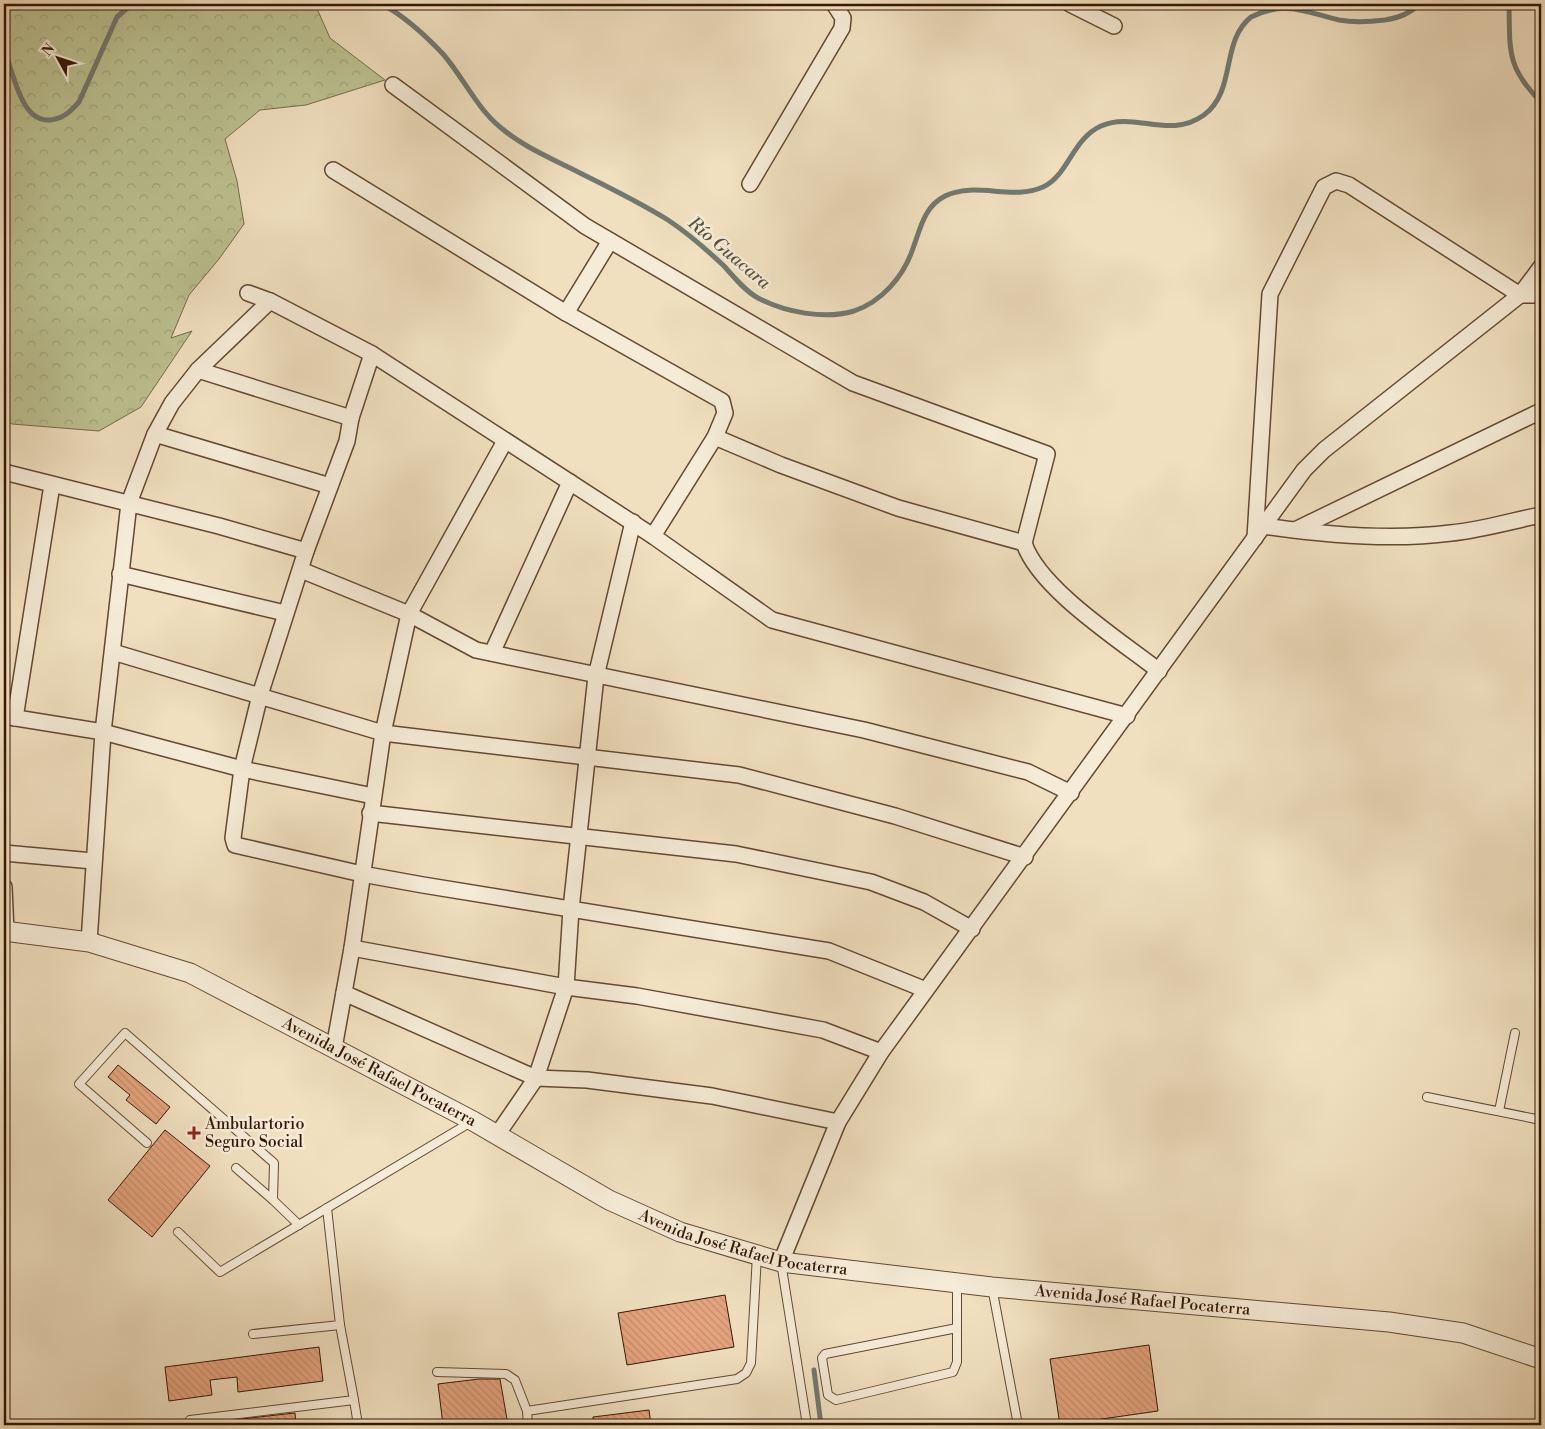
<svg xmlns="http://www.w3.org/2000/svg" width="1545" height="1429" viewBox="0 0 1545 1429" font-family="'Libre Bodoni',serif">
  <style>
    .forest { fill: url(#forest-crowns); stroke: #786c4a }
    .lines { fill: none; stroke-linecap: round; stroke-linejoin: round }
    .stream { stroke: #727970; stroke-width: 5 }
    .building { fill: url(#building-back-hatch); stroke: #341703 }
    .service-casing { stroke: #634932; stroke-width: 10 }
    .minor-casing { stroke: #634932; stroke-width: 18 }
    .tertiary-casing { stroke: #634932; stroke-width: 21 }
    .service { stroke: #f5ebd6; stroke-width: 8 }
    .minor { stroke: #f5ebd6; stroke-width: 15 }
    .tertiary { stroke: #f5ebd6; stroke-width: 19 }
    .poi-dot { fill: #8f2418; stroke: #f5ebd6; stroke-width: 2 }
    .labels { text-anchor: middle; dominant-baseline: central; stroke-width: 5; stroke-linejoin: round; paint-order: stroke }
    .street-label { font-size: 16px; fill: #341703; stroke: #f5ebd6 }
    .poi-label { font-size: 16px; fill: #341703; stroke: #f5ebd6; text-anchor: start }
    .water-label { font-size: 18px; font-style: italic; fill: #585043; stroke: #f5ebd6 }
  </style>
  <defs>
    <pattern id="forest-crowns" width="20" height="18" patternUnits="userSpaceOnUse" patternTransform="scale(1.25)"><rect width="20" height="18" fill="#bcc191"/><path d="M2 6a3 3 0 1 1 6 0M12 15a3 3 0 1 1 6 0" fill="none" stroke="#a2a57b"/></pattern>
    <pattern id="building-back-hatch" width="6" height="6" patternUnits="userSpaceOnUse" patternTransform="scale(1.25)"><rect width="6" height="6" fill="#e6a57f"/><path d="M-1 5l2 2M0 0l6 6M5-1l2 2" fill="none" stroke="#c68d6c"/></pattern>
  </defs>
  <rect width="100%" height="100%" fill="#f0e0c0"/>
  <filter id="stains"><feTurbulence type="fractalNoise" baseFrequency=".004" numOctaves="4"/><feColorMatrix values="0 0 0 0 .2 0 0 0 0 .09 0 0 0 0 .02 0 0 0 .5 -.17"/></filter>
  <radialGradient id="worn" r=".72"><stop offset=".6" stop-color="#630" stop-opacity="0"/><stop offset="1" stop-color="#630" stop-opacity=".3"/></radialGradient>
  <path class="forest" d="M4 4H315L330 38 385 80 306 105 260 110 225 139 237 181 244 224 219 259 189 295 171 338 192 331 141 407 99 431 12 424 4 419Z"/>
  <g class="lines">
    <g class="stream">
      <path d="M382 4C404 16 426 36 443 54 463 77 476 107 500 127 521 145 544 155 568 167 602 184 636 200 668 220 689 234 706 249 724 266 734 277 745 291 758 298 785 312 824 320 854 311 881 302 903 277 912 251 920 231 923 207 945 196 976 181 1012 201 1043 187 1068 176 1072 139 1101 126 1135 111 1169 140 1204 115 1237 90 1220 42 1251 17 1285 0 1306 12 1339 20 1355 23 1369 22 1385 20 1398 18 1410 14 1419 4"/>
      <path d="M1509 4C1510 50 1506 67 1541 102"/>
      <path d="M4 50C14 72 20 122 50 120 63 119 71 111 79 102L117 17 132 4"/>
      <path d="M814 1370 821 1425"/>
    </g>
  </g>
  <g class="building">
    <path d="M118 1065 170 1107 156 1124 126 1100 130 1095 108 1077Z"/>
    <path d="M165 1130 210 1166 152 1237 108 1200Z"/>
    <path d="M725 1295 734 1347 627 1365 618 1313Z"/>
    <path d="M1149 1345 1158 1411 1060 1425 1050 1359Z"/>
    <path d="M319 1347 323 1381 238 1392 237 1377 210 1380 212 1395 169 1401 165 1367Z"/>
    <path d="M479 1379H500L508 1425H443L438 1384Z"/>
    <path d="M649 1410 651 1425H593V1417Z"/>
    <path d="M295 1413 296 1425H241V1419Z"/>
  </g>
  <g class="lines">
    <g class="service-casing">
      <g id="service">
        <path d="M1427 1097 1541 1120"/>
        <path d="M1499 1111 1515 1033"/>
        <path d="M147 1143 79 1084 125 1033 274 1163 273 1200 299 1225"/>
        <path d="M236 1168 273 1200"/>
        <path d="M178 1232 220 1272 471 1122"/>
        <path d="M781 1262 807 1425"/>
        <path d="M992 1287 1018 1425"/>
        <path d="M957 1328 825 1354 822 1358 828 1395 836 1400 953 1372 957 1362V1284"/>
        <path d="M253 1334 340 1325 327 1208"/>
        <path d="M437 1372 506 1374 515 1380 527 1411"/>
        <path d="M354 1400 358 1425"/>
        <path d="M191 1425 190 1420 354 1400 340 1325"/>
        <path d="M528 1425 527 1411 737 1379 746 1373 751 1363 757 1255"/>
      </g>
    </g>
    <g class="minor-casing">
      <g id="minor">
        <path d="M1070 4 1114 26"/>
        <path d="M393 85 585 226 853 383 1047 454 1024 543C1039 589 1121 641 1159 671"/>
        <path d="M333 170 566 313 722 401 725 413 715 437 653 536"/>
        <path d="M750 184 842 28 843 18 834 4"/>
        <path d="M248 293 270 301 372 354 653 536 772 620 1127 716"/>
        <path d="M566 313 610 241"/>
        <path d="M372 354 351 418 347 441 306 551 260 695 242 769 233 838 235 845 362 874 423 885 829 951 926 990"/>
        <path d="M198 370 351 418"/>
        <path d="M155 434 330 486"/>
        <path d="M715 437 781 465 898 508 1024 543"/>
        <path d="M4 472 219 526 306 551"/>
        <path d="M1264 526C1325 535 1390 541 1451 533 1481 530 1511 521 1541 515"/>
        <path d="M1295 530 1541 411"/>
        <path d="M1255 538 1270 294 1324 187 1336 181 1349 185 1520 295H1541"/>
        <path d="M301 570 409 614 476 650 864 730 1028 772 1071 793"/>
        <path d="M120 574 285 613"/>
        <path d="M113 652 383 733 739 775 895 816 1025 857"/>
        <path d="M492 653 570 482"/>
        <path d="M4 716 103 732 242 769 373 796"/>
        <path d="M15 718 52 485"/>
        <path d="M370 813 736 854 871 882 924 902 972 929"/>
        <path d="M4 853 93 861"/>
        <path d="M4 887 6 932"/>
        <path d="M89 942 103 732 129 503 155 434 172 403 198 370 270 301"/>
        <path d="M352 948 566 987 637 996 823 1030 881 1052"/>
        <path d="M344 993 536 1078 587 1080 712 1096 838 1122"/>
        <path d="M334 1048 352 948 383 733 409 614 505 441"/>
        <path d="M497 1135 536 1078 566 987 571 909 596 676 633 522"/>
        <path d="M781 1262 838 1122 881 1052 1304 470 1324 450 1520 295 1541 267"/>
      </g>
    </g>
    <g class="tertiary-casing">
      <g id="tertiary">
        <path id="s1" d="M4 931 89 942 190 973 473 1121 609 1200 680 1232 781 1262 992 1287 1389 1322 1463 1333 1541 1359"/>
      </g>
    </g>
    <use href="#service" class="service"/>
    <use href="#minor" class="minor"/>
    <use href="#tertiary" class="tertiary"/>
  </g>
  <path class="poi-dot" d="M191.5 1125.5h5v5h5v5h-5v5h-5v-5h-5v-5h5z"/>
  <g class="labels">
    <g class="street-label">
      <text stroke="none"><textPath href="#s1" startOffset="405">Avenida José Rafael Pocaterra</textPath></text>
      <text stroke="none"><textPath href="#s1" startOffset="810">Avenida José Rafael Pocaterra</textPath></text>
      <text stroke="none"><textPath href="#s1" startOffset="1215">Avenida José Rafael Pocaterra</textPath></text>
    </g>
    <g class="poi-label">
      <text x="205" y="1124">Ambulartorio<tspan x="205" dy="18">Seguro Social</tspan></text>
    </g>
    <g class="water-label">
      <text transform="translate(729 253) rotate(40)">Río Guacara</text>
    </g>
  </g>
  <rect width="1545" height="1429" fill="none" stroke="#f0e0c0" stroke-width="20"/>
  <rect x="5" y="5" width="1535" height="1419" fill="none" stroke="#341703" stroke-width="2.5"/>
  <rect x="10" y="10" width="1525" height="1409" fill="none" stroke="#341703"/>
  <g transform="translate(58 58) rotate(310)" stroke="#f5ebd6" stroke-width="4" paint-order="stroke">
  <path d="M0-4L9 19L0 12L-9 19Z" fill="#341703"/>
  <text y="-8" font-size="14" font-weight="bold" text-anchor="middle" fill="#341703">N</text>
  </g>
  <rect width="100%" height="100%" filter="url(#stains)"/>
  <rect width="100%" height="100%" fill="url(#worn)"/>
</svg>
